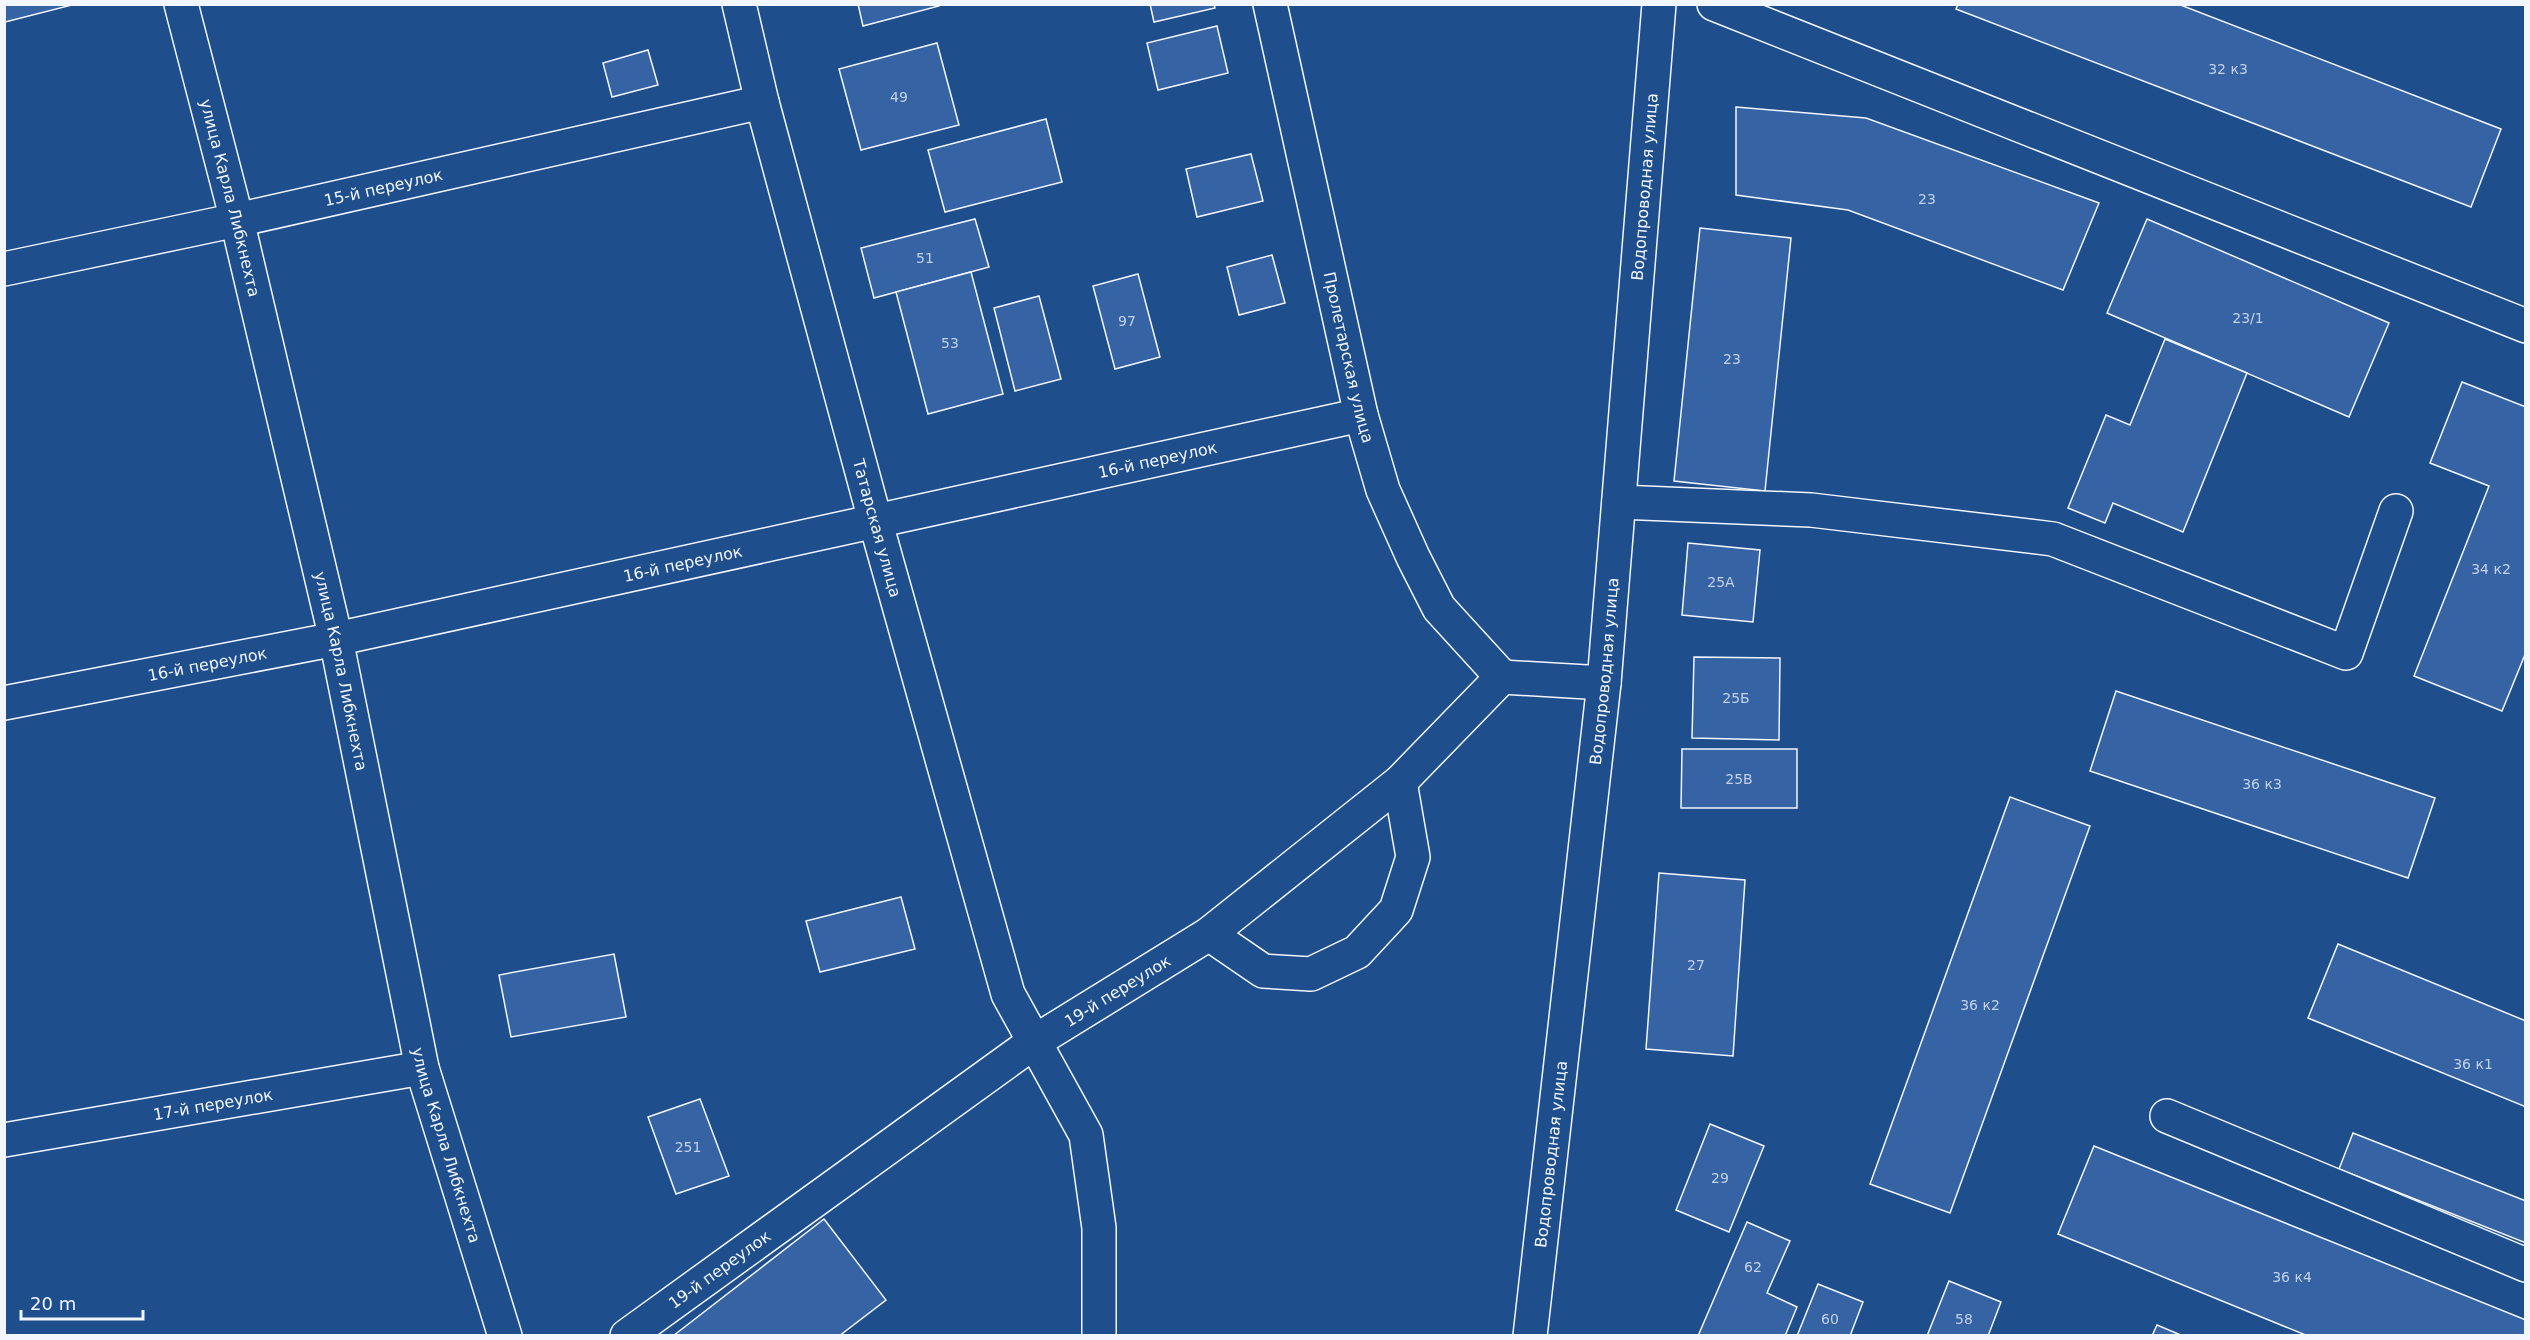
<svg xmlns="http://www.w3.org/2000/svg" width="2530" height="1340" viewBox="0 0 2530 1340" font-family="'DejaVu Sans',sans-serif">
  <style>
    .building { fill: #3563a3; stroke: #f2f6ff; stroke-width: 1.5 }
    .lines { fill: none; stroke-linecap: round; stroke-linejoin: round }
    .minor-casing { stroke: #f2f6ff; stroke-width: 36 }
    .minor { stroke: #1f4e8c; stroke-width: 33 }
    .labels { text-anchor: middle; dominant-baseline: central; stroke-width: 4.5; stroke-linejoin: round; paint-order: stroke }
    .number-label { font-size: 14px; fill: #c3d1e8 }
    .street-label { font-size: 16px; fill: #f2f6ff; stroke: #1f4e8c }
  </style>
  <rect width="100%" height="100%" fill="#1f4e8c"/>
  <g class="building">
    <path d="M4 4H72V5L5 22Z"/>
    <path d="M858 4H939V6L863 26Z"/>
    <path d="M1150 4H1214L1215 8 1154 22Z"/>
    <path d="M1958 4H2178L2501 129 2471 207 1956 9Z"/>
    <path d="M1217 26 1228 73 1158 90 1147 43Z"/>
    <path d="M937 43 959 125 861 150 839 69Z"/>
    <path d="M648 50 658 85 612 97 603 63Z"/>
    <path d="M1736 107 1866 118 2099 203 2063 290 1848 210 1736 195Z"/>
    <path d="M1046 119 1062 182 945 212 928 150Z"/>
    <path d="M1251 154 1263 201 1197 217 1186 169Z"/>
    <path d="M975 219 989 267 874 298 861 248Z"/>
    <path d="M2147 219 2389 323 2349 417 2107 313Z"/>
    <path d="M1700 228 1791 238 1765 491 1674 481Z"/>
    <path d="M1272 255 1285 303 1239 315 1227 267Z"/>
    <path d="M971 272 1003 394 928 414 896 292Z"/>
    <path d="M1138 274 1160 357 1115 369 1093 286Z"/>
    <path d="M1039 296 1061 379 1015 391 994 308Z"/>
    <path d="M2165 339 2247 373 2183 532 2113 503 2105 523 2068 508 2106 415 2130 425Z"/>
    <path d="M2462 382 2526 407V652L2502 711 2414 676 2489 486 2430 463Z"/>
    <path d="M1688 543 1760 550 1753 622 1682 615Z"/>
    <path d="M1694 657 1780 658 1779 740 1692 738Z"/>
    <path d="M2116 691 2435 798 2408 878 2090 771Z"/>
    <path d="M1682 749H1797V808H1681Z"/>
    <path d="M2010 797 2090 826 1950 1213 1870 1184Z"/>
    <path d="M1659 873 1745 880 1733 1056 1646 1049Z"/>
    <path d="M901 897 915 949 820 972 806 921Z"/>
    <path d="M2338 944 2526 1021V1107L2308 1018Z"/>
    <path d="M614 954 626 1017 511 1037 499 975Z"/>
    <path d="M700 1099 729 1176 676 1194 648 1117Z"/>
    <path d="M1710 1124 1764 1146 1729 1232 1676 1210Z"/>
    <path d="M2353 1133 2526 1201V1243L2339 1169Z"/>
    <path d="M2094 1146 2526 1320V1336H2308L2058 1234Z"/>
    <path d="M824 1219 886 1300 839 1336H673Z"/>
    <path d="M1747 1222 1790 1241 1767 1293 1797 1307 1785 1336H1698Z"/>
    <path d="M1949 1281 2001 1302 1988 1336H1927Z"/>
    <path d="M1818 1284 1863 1302 1850 1336H1797Z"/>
    <path d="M2157 1325 2183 1336H2152Z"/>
  </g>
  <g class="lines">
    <g class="minor-casing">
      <g id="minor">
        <path id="s1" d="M181 4 237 220 336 639 422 1068 505 1336"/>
        <path id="s2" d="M739 4 762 102 875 520 1008 994 1086 1135 1099 1228V1336"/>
        <path id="s3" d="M1270 4 1361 415 1383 490 1413 557 1439 608 1502 677"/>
        <path d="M1714 4 2526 326"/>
        <path id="s4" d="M4 269 237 220 762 102"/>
        <path d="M1619 502 1811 510 2053 539 2346 653 2396 511"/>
        <path id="s5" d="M4 703 336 639 1361 415"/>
        <path d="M1209 934 1263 971 1311 974 1357 952 1396 910 1413 857 1400 782"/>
        <path d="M2167 1116 2526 1265"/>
        <path id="s6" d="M4 1140 422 1068"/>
        <path id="s7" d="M627 1336 1034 1042 1209 934 1400 782 1502 677 1604 683"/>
        <path id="s8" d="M1530 1336 1604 683 1659 4"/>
      </g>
    </g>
    <use href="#minor" class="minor"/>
  </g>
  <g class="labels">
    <g class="number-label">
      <text x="2228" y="69">32 к3</text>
      <text x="899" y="97">49</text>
      <text x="1927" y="199">23</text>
      <text x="925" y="258">51</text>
      <text x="2248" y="318">23/1</text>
      <text x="1127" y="321">97</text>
      <text x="950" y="343">53</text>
      <text x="1732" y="359">23</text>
      <text x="2491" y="569">34 к2</text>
      <text x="1721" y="582">25А</text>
      <text x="1736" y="698">25Б</text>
      <text x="1739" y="779">25В</text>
      <text x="2262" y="784">36 к3</text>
      <text x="1696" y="965">27</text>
      <text x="1980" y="1005">36 к2</text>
      <text x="2473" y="1064">36 к1</text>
      <text x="688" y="1147">251</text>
      <text x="1720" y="1178">29</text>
      <text x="1753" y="1267">62</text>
      <text x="2292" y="1277">36 к4</text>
      <text x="1830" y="1319">60</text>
      <text x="1964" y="1319">58</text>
    </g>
    <g class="street-label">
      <text stroke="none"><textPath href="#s4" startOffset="388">15-й переулок</textPath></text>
      <text stroke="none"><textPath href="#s8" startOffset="1155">Водопроводная улица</textPath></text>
      <text stroke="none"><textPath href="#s1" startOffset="200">улица Карла Либкнехта</textPath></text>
      <text stroke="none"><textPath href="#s3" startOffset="362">Пролетарская улица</textPath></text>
      <text stroke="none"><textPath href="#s5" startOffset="1179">16-й переулок</textPath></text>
      <text stroke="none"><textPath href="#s2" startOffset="542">Татарская улица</textPath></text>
      <text stroke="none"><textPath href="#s5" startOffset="693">16-й переулок</textPath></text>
      <text stroke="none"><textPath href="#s5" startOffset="207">16-й переулок</textPath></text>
      <text stroke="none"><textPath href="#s1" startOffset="686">улица Карла Либкнехта</textPath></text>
      <text stroke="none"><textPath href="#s8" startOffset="669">Водопроводная улица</textPath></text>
      <text stroke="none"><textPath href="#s7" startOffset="600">19-й переулок</textPath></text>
      <text stroke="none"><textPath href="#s6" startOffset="212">17-й переулок</textPath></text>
      <text stroke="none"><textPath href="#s1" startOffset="1172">улица Карла Либкнехта</textPath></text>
      <text stroke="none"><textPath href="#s8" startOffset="183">Водопроводная улица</textPath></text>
      <text stroke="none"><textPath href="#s7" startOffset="114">19-й переулок</textPath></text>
    </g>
  </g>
  <rect width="2530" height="1340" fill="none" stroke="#f2f6ff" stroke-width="12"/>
  <path d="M21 1310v9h122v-9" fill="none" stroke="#f2f6ff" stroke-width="3"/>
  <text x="30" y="1310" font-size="18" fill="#f2f6ff" stroke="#1f4e8c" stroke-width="4.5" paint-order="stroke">20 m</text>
</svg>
